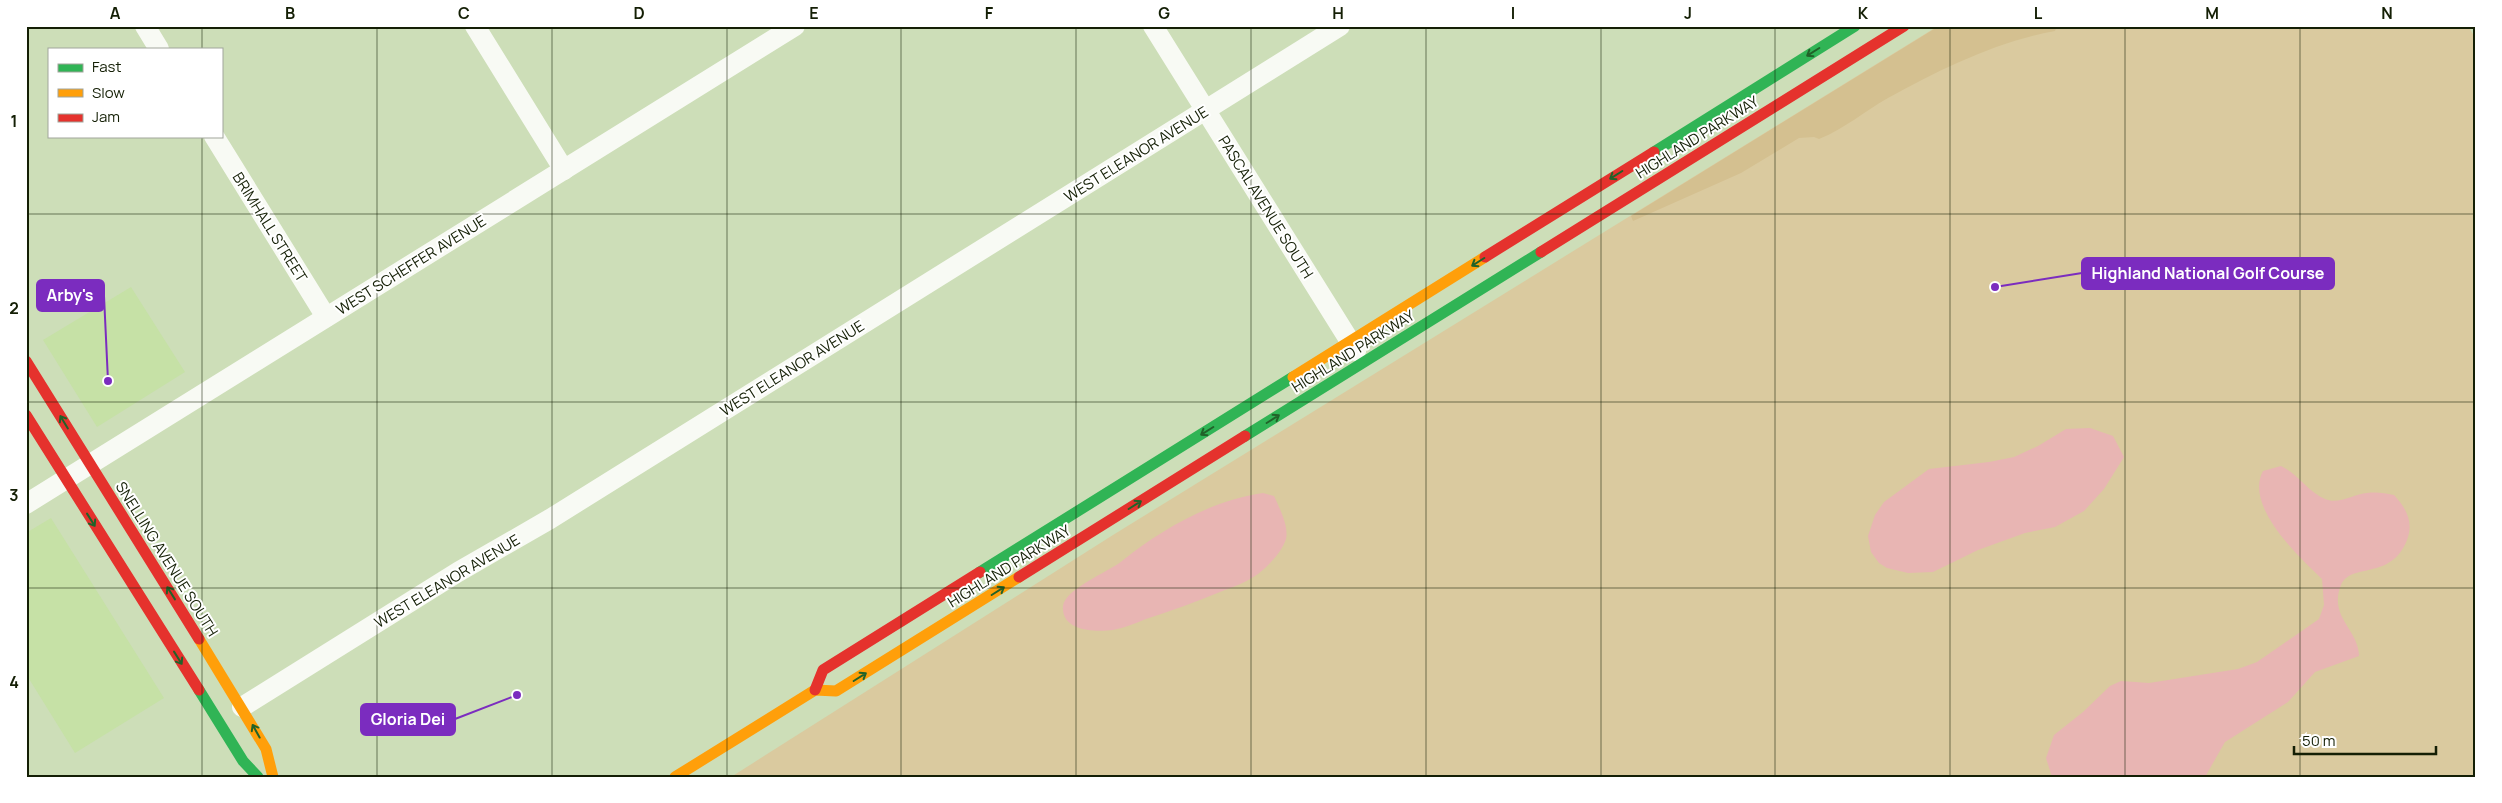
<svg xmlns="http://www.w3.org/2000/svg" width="2502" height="803" viewBox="0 0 2502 803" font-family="Manrope,sans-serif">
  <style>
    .built { fill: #c6e1a6 }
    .green { fill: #daca9f }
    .forest { fill: #d4c090 }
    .water { fill: #e8b5b3 }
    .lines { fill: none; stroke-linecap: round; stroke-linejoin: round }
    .street { stroke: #f8faf4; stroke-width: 20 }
    .fast { stroke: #30b455; stroke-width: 11 }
    .slow { stroke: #ff9f0a; stroke-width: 11 }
    .jam { stroke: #e5322d; stroke-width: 11 }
    .oneway { stroke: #216229 }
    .grid { fill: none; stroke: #141f05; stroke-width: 1; stroke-opacity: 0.55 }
    .labels { text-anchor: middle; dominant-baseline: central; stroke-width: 4; stroke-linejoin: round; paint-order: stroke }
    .street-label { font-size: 15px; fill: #141f05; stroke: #fff }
    .leader { fill: none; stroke: #7b2cbf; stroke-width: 2 }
    .callout-dot { fill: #7b2cbf; stroke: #fff; stroke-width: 2 }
    .callout { fill: #7b2cbf; stroke: #7b2cbf; stroke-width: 2 }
    .callout-label { font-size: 16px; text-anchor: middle; font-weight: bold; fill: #fff }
    .neatline { fill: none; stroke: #141f05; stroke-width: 2 }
    .grid-label { font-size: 16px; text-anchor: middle; font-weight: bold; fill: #141f05 }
  </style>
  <rect width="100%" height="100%" fill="#cddeb8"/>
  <g class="built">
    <path d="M131 287 185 372 97 427 43 340Z"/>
    <path d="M51 518 164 698 75 753 26 674V533Z"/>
  </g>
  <path class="green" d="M1938 26H2468L2476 39V777H731L1113 535Z"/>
  <path class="forest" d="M1939 26H2057L2055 31C1996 42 1941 69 1888 98 1865 111 1844 129 1819 139L1814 137 1799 138 1741 173 1633 221 1631 216Z"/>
  <g class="water">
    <path d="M2090 428 2113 436 2124 457 2104 489 2084 511 2055 527 2025 533 1978 550 1933 572 1908 573 1887 568 1879 563 1871 552 1868 536 1875 515 1884 502 1929 469 1989 462 2014 457 2038 446 2066 429Z"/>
    <path d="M2281 466C2298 474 2308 492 2325 499 2338 505 2354 494 2367 493 2377 492 2384 493 2394 495 2406 508 2414 522 2407 540 2391 581 2351 562 2341 585 2328 617 2359 630 2359 656L2315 672 2288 702 2225 742 2205 777H2052L2046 758 2054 735 2083 712 2110 686 2121 681 2149 683 2238 669 2257 662 2319 619 2324 605 2322 579C2299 557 2244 506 2263 471Z"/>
    <path d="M1263 493 1274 496C1279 507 1289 526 1286 539 1282 552 1268 566 1258 574 1247 582 1233 587 1220 592 1196 602 1171 611 1146 619 1136 623 1124 628 1113 630 1096 632 1061 632 1063 606 1065 589 1108 572 1122 561 1162 529 1212 500 1263 493Z"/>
  </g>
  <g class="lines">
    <g class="street">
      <path d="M145 26 159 49"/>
      <path d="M475 26 564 170"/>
      <path d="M1153 26 1356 351"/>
      <path d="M214 136 326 317"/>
      <path d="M26 504 795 26"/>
      <path d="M242 707 458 572 550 519 1340 26"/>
    </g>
    <g class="fast">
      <path d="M1654 152 1855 26"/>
      <path d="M1245 436 1541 252"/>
      <path d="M980 572 1293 377"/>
      <path d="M199 690 243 761 258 777"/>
    </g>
    <g class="slow">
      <path d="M1293 377 1485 257"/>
      <path d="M199 639 266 749 273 777"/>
      <path d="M675 777 815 690 836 691 1019 577"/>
    </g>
    <g class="jam">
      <path d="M1541 252 1904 26"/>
      <path d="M1485 257 1654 152"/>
      <path d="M26 361 199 639"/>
      <path d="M26 415 199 690"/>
      <path d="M1019 577 1245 436"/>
      <path d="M815 690 823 670 980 572"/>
    </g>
  </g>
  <defs><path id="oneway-shaft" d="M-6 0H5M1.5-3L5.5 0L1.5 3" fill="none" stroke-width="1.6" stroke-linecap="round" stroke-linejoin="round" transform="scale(1.25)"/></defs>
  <g class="oneway">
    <use href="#oneway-shaft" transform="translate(1813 52) rotate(148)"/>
    <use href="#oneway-shaft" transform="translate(1616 175) rotate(148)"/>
    <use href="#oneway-shaft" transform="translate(1478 262) rotate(148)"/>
    <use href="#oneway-shaft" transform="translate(1273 419) rotate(-32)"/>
    <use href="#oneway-shaft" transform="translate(64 422) rotate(-121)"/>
    <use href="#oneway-shaft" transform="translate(1207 431) rotate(148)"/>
    <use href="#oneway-shaft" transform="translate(1135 505) rotate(-32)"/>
    <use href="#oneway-shaft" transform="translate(91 520) rotate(58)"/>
    <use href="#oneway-shaft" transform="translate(998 591) rotate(-32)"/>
    <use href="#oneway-shaft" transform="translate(171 593) rotate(-122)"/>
    <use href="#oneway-shaft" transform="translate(178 658) rotate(58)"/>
    <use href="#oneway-shaft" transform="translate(860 677) rotate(-32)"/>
    <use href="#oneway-shaft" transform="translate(256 731) rotate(-119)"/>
  </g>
  <path class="grid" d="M202 26V49M377 26V777M552 26V777M727 26V777M901 26V777M1076 26V777M1251 26V777M1426 26V777M1601 26V777M1775 26V777M1950 26V777M2125 26V777M2300 26V777M202 136V777M26 214H2476M26 402H2476M26 588H2476"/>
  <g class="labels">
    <g class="street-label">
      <text transform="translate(1697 137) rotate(-32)">HIGHLAND PARKWAY</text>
      <text transform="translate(1136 154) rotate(-32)">WEST ELEANOR AVENUE</text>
      <text transform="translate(1266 207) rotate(58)">PASCAL AVENUE SOUTH</text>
      <text transform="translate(270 227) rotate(58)">BRIMHALL STREET</text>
      <text transform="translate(411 265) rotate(-32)">WEST SCHEFFER AVENUE</text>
      <text transform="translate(1353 351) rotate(-32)">HIGHLAND PARKWAY</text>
      <text transform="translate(792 368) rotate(-32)">WEST ELEANOR AVENUE</text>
      <text transform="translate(167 559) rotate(58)">SNELLING AVENUE SOUTH</text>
      <text transform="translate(1009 566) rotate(-32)">HIGHLAND PARKWAY</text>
      <text transform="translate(447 581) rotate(-31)">WEST ELEANOR AVENUE</text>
    </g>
  </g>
  <path class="leader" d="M1995 287L2082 273M108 381L104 296M517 695L455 719"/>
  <g class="callout-dot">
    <circle cx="1995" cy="287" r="5"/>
    <circle cx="108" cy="381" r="5"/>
    <circle cx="517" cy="695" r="5"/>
  </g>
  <g class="callout">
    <rect x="2082" y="258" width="252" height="31" rx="5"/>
    <rect x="37" y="280" width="67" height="31" rx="5"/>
    <rect x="361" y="704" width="94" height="31" rx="5"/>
  </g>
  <g class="callout-label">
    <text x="2208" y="279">Highland National Golf Course</text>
    <text x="70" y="301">Arby's</text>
    <text x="408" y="725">Gloria Dei</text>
  </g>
  <rect width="2502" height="803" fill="none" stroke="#ffffff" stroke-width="55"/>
  <rect x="48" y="48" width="175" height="90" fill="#ffffff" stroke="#a1a59b"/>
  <rect x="58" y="64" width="25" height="8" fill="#30b455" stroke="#a1a59b"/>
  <text x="92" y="72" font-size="15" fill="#141f05">Fast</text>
  <rect x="58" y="89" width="25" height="8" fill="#ff9f0a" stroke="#a1a59b"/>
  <text x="92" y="98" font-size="15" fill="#141f05">Slow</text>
  <rect x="58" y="114" width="25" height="8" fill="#e5322d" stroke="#a1a59b"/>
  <text x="92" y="122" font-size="15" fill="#141f05">Jam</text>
  <path d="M2294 746v8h142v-8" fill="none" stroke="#141f05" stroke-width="2.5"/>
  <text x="2302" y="746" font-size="15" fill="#141f05" stroke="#ffffff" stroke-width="4" paint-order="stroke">50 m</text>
  <rect x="28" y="28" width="2446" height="748" class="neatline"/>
  <g class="grid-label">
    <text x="115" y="19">A</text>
    <text x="290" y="19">B</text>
    <text x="464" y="19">C</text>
    <text x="639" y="19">D</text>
    <text x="814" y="19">E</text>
    <text x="989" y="19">F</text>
    <text x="1164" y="19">G</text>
    <text x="1338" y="19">H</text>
    <text x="1513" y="19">I</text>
    <text x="1688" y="19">J</text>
    <text x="1863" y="19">K</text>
    <text x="2038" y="19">L</text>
    <text x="2212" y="19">M</text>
    <text x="2387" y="19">N</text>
    <text x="14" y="127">1</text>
    <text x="14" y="314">2</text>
    <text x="14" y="501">3</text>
    <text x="14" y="688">4</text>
  </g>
</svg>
